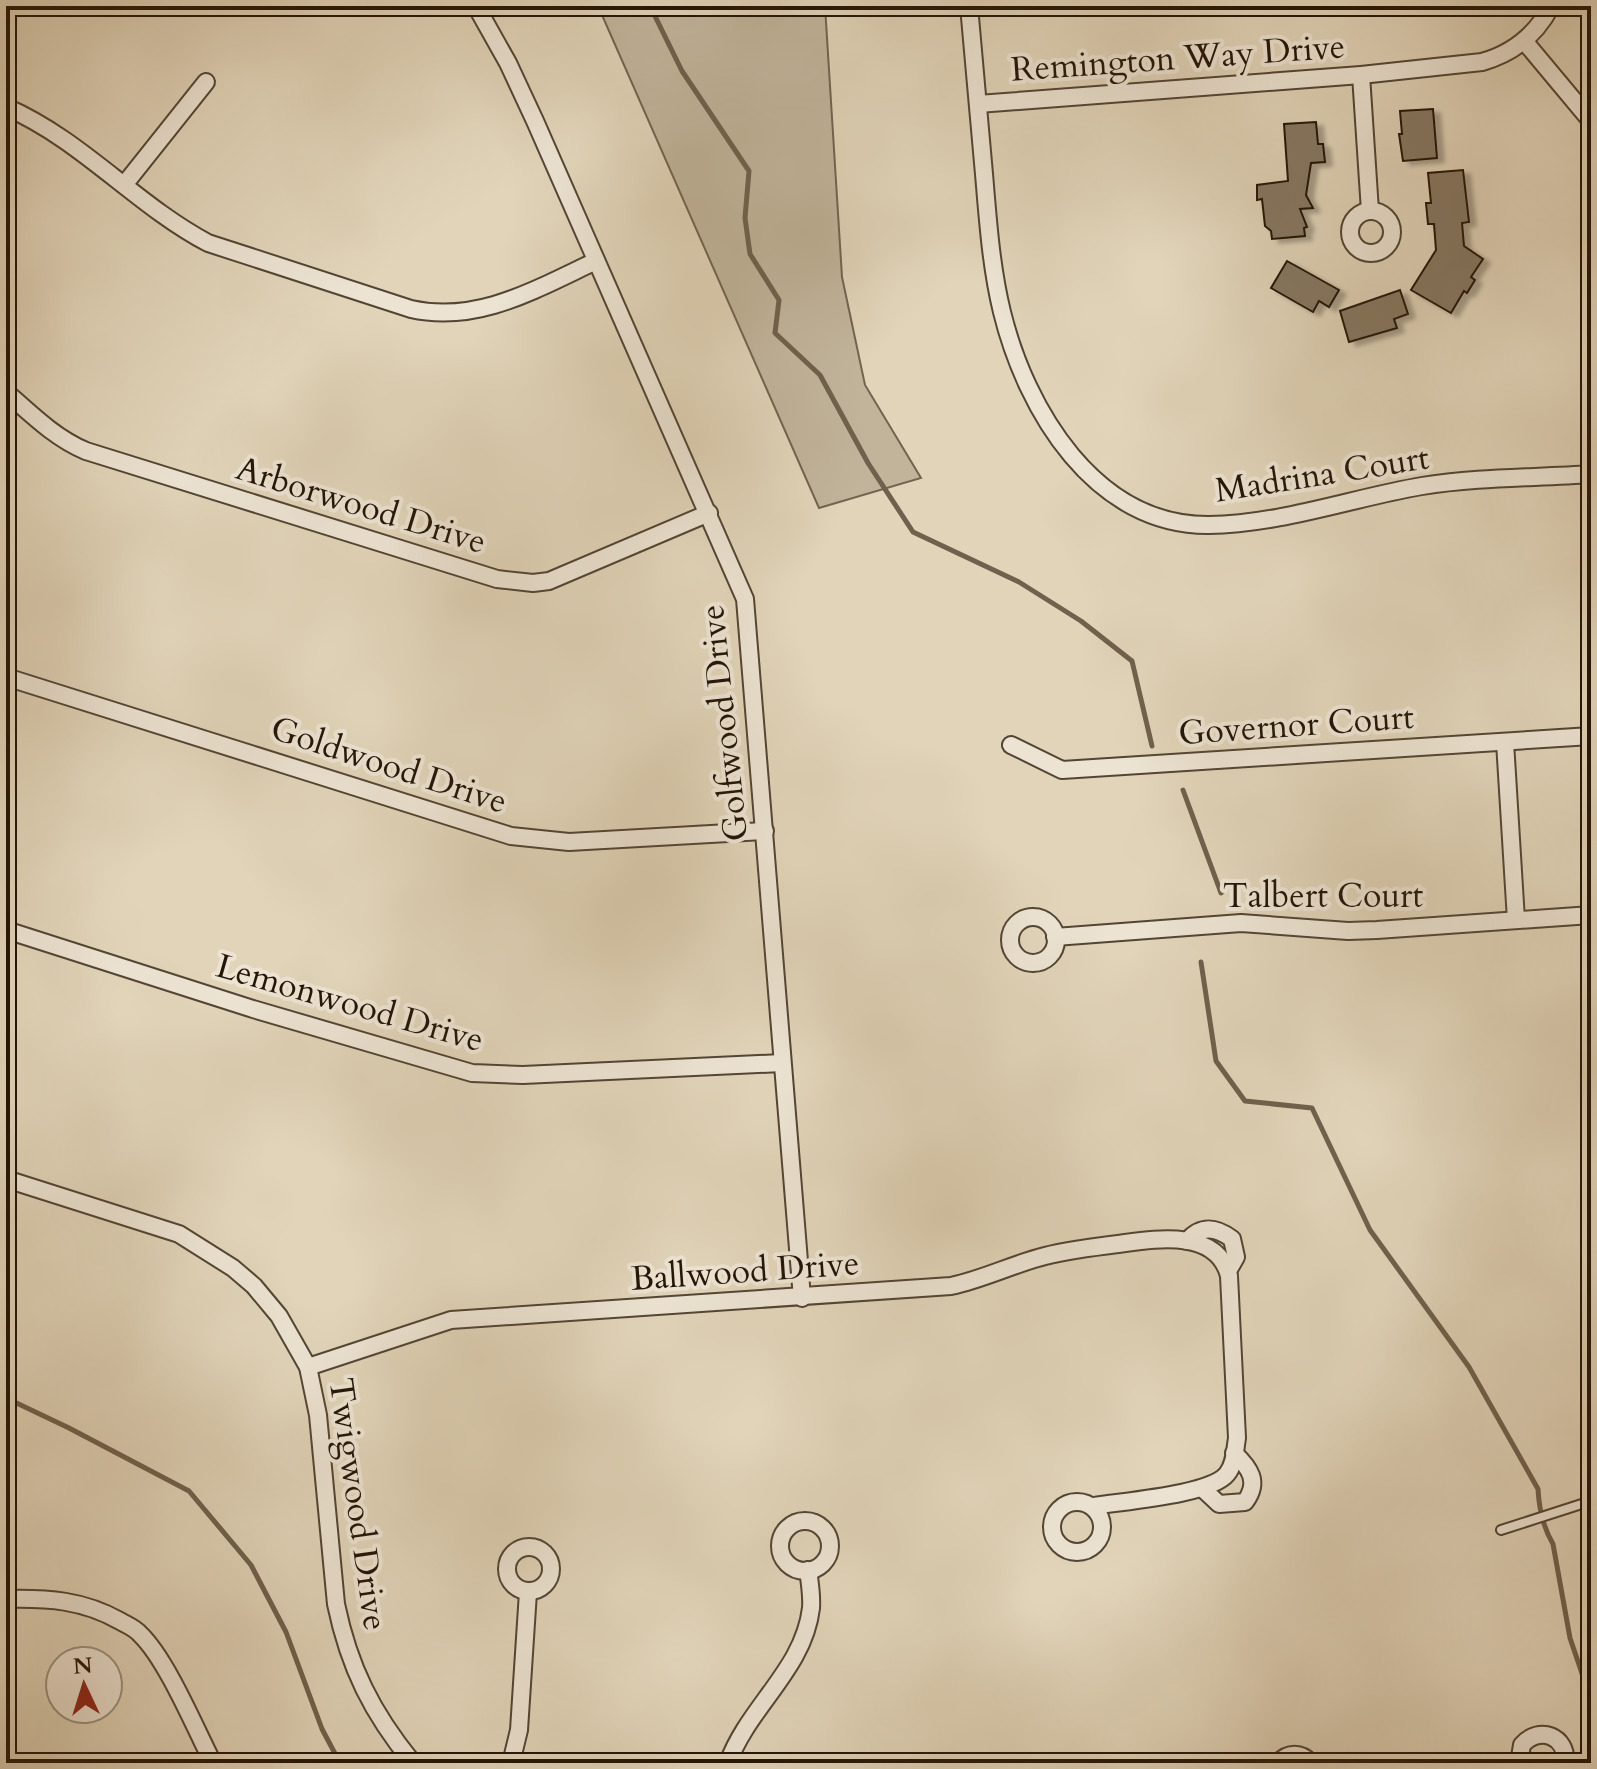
<svg xmlns="http://www.w3.org/2000/svg" width="1597" height="1769" viewBox="0 0 1597 1769" font-family="Cardo,serif">
  <style>
    .green { fill: #c1b49b; stroke: #726451; stroke-width: 2 }
    .lines { fill: none; stroke-linecap: round; stroke-linejoin: round }
    .stream { stroke: #6f614d; stroke-width: 5 }
    .building { fill: #867864; stroke: #241507; stroke-width: 2; filter: url(#shadow) }
    .service-casing { stroke: #534534; stroke-width: 12 }
    .minor-casing { stroke: #534534; stroke-width: 20 }
    .service { stroke: #ece3d2; stroke-width: 8 }
    .minor { stroke: #ece3d2; stroke-width: 16 }
    .labels { text-anchor: middle; dominant-baseline: central; stroke-width: 8; stroke-linejoin: round; paint-order: stroke }
    .street-label { font-size: 34px; fill: #241507; stroke: #ece3d2 }
  </style>
  <defs>
    <filter id="shadow"><feDropShadow dx="7" dy="4" stdDeviation="2" flood-color="#0004"/></filter>
  </defs>
  <rect width="100%" height="100%" fill="#e1d4b9"/>
  <filter id="stains"><feTurbulence type="fractalNoise" baseFrequency=".0025" numOctaves="4"/><feColorMatrix values="0 0 0 0 .2 0 0 0 0 .09 0 0 0 0 .02 0 0 0 .5 -.17"/></filter>
  <radialGradient id="worn" r=".72"><stop offset=".6" stop-color="#630" stop-opacity="0"/><stop offset="1" stop-color="#630" stop-opacity=".3"/></radialGradient>
  <path class="green" d="M598 6H825L842 277 865 385 921 478 819 508Z"/>
  <g class="lines">
    <g class="stream">
      <path d="M650 6 682 71 749 171 745 218 750 254 779 300 775 333 820 375 868 463 913 532 1019 582 1081 621 1132 661 1152 746"/>
      <path d="M1183 790 1221 893"/>
      <path d="M1201 962 1216 1061 1245 1101 1312 1108 1370 1230 1469 1367 1538 1489C1539 1509 1543 1527 1553 1544L1570 1638 1591 1700"/>
      <path d="M6 1398 69 1428 189 1491 251 1565 286 1632 322 1729 340 1763"/>
    </g>
  </g>
  <g class="building">
    <path d="M1433 109 1437 158 1403 161 1399 134H1402L1400 111Z"/>
    <path d="M1316 122 1318 144H1323L1325 162 1311 163 1306 195 1313 208 1300 209 1307 227 1304 228 1305 236 1272 239 1271 231 1265 226 1262 199 1257 200V185L1288 181 1284 124Z"/>
    <path d="M1463 170 1469 222 1462 223 1464 246 1483 259 1471 277 1475 280 1467 293 1464 291 1451 313 1411 290 1436 250 1434 224H1428L1426 203H1431L1428 173Z"/>
    <path d="M1287 261 1339 290 1329 307 1319 301 1313 312 1271 288Z"/>
    <path d="M1400 290 1408 314 1394 319 1397 328 1349 342 1340 311Z"/>
  </g>
  <g class="lines">
    <g class="service-casing">
      <path id="service" d="M1501 1530 1591 1501"/>
    </g>
    <g class="minor-casing">
      <g id="minor">
        <path d="M476 6 508 63 535 121 745 599 802 1298"/>
        <path d="M969 6C974 62 979 118 984 174 988 221 991 267 1002 312 1026 410 1095 526 1209 525 1281 524 1352 498 1422 486 1477 477 1535 478 1591 474"/>
        <path d="M1525 42 1591 121"/>
        <path d="M1361 75 1370 211"/>
        <path d="M978 104 1361 75 1482 62C1514 53 1536 35 1551 6"/>
        <path d="M6 107C82 140 136 205 208 243L411 309C478 324 536 289 596 261"/>
        <path d="M124 185 206 82"/>
        <circle cx="1371" cy="232" r="21"/>
        <path d="M6 392C31 414 55 438 86 451L497 579 533 583 549 581 709 513"/>
        <path d="M6 677 511 836 569 842 765 831"/>
        <path d="M1505 742 1516 920"/>
        <path d="M1011 745 1062 770 1591 736"/>
        <circle cx="1033" cy="940" r="23"/>
        <path d="M6 930 253 1009 472 1073 523 1075 782 1063"/>
        <path d="M1055 937 1241 923 1348 931 1377 930 1591 915"/>
        <path d="M6 1179 179 1234 233 1268 254 1286 279 1316 308 1367 318 1415 336 1604C349 1667 372 1713 413 1763"/>
        <path d="M1187 1241C1201 1225 1216 1227 1232 1239L1236 1257 1228 1271"/>
        <path d="M308 1367 451 1320 951 1286C984 1279 1013 1264 1045 1256 1069 1250 1093 1247 1118 1244 1155 1239 1217 1228 1229 1276L1237 1438C1235 1450 1235 1464 1227 1474 1210 1495 1123 1501 1094 1506"/>
        <path d="M1203 1489 1219 1504 1245 1502C1260 1482 1250 1468 1234 1453"/>
        <circle cx="1077" cy="1527" r="25"/>
        <circle cx="805" cy="1546" r="25"/>
        <circle cx="529" cy="1569" r="22"/>
        <path d="M6 1599C48 1598 83 1600 120 1621 127 1625 135 1628 140 1634 167 1660 195 1728 213 1763"/>
        <path d="M511 1763 519 1730 528 1592"/>
        <path d="M728 1763C748 1707 804 1669 811 1608 812 1596 810 1583 808 1570"/>
        <path d="M1278 1763C1288 1752 1301 1752 1311 1763"/>
        <path d="M1519 1763 1522 1745C1539 1725 1568 1736 1565 1763"/>
      </g>
    </g>
    <use href="#service" class="service"/>
    <use href="#minor" class="minor"/>
  </g>
  <g class="labels">
    <g class="street-label">
      <text transform="translate(1178 58) rotate(-4)">Remington Way Drive</text>
      <text transform="translate(1322 474) rotate(-9)">Madrina Court</text>
      <text transform="translate(361 505) rotate(17)">Arborwood Drive</text>
      <text transform="translate(724 723) rotate(-96)">Golfwood Drive</text>
      <text transform="translate(1296 725) rotate(-4)">Governor Court</text>
      <text transform="translate(389 765) rotate(18)">Goldwood Drive</text>
      <text x="1323" y="896">Talbert Court</text>
      <text transform="translate(350 1003) rotate(16)">Lemonwood Drive</text>
      <text transform="translate(745 1271) rotate(-4)">Ballwood Drive</text>
      <text transform="translate(358 1504) rotate(82)">Twigwood Drive</text>
    </g>
  </g>
  <rect width="1597" height="1769" fill="none" stroke="#e1d4b9" stroke-width="32"/>
  <rect x="8" y="8" width="1581" height="1753" fill="none" stroke="#241507" stroke-width="4"/>
  <rect x="16" y="16" width="1565" height="1737" fill="none" stroke="#241507" stroke-width="2"/>
  <g transform="translate(84 1685) rotate(356)"><circle r="38" fill="#ece3d2" stroke="#9c9181" stroke-width="2"/>
  <path d="M0-6L14 30L0 20L-14 30Z" fill="#8f2418"/>
  <text y="-12" font-size="22" font-weight="bold" text-anchor="middle" fill="#241507">N</text>
  </g>
  <rect width="100%" height="100%" filter="url(#stains)"/>
  <rect width="100%" height="100%" fill="url(#worn)"/>
</svg>
